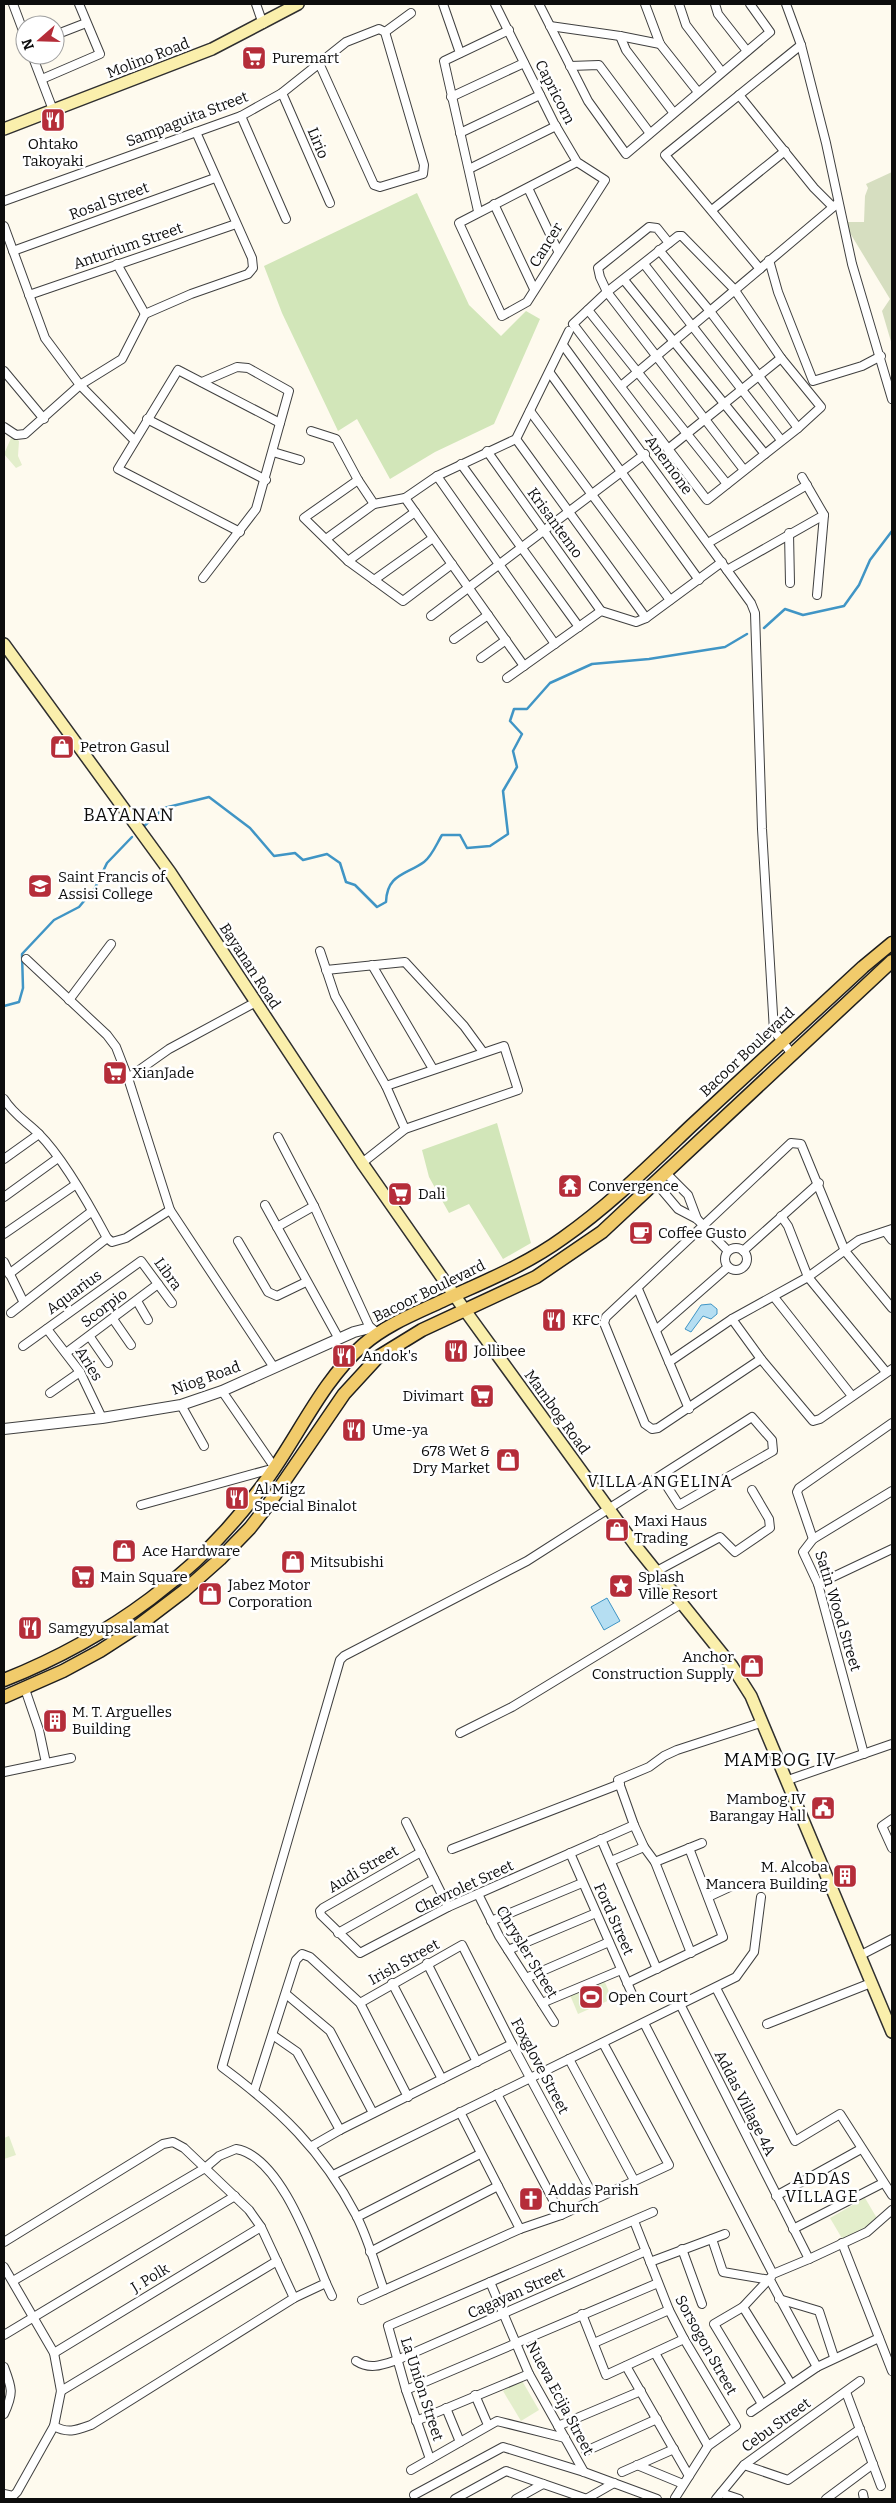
<svg xmlns="http://www.w3.org/2000/svg" width="896" height="2503" font-family="Bitter,serif">
<rect width="100%" height="100%" fill="#fefaee"/>
<g fill="#d2e6b9">
<path d="M417,193L469,305L501,336L526,311L540,319L494,424L435,452L390,479L357,419L338,431L282,313L264,266Z"/>
<path d="M497,1123L531,1243L503,1259L469,1204L449,1213L429,1177L422,1150Z"/>
</g>
<path fill="#d6dec0" d="M892,172V345L882,311L890,299L847,228L848,222H864L865,196L868,188L866,184Z"/>
<g fill="#e3eecb">
<path d="M12,436L19,441L18,456L22,465L16,468L4,454Z"/>
<path d="M604,1980L612,1999L578,2014L570,1995Z"/>
<path d="M9,2136L16,2155L4,2159V2138Z"/>
<path d="M865,2198L878,2220L843,2240L830,2218Z"/>
<path d="M521,2379L539,2410L521,2421L503,2391Z"/>
</g>
<g fill="#b5def2" stroke="#4095c5">
<path d="M711,1304L717,1309V1314L711,1319L703,1316L691,1332L685,1329L701,1305Z"/>
<path d="M607,1598L620,1621L604,1630L591,1607Z"/>
</g>
<g fill="none" stroke-linecap="round" stroke-linejoin="round">
<g stroke="#4095c5" stroke-width="2.5">
<path d="M764,628L785,609L803,615L844,606L859,585L870,560L892,531"/>
<path d="M142,828L164,808L209,797L250,828L274,856L295,853L303,860L327,854L340,863L346,882L355,885L377,907L386,902C387,874 406,875 424,862C432,856 437,843 442,835H460L467,848L490,846L508,834L503,791L517,767L513,751L522,734L510,721L514,709H527L550,683L592,664L649,659L725,647L747,634"/>
<path d="M4,1006L19,1002L23,988L22,954L54,920L79,907L95,888L107,863L132,837"/>
</g>
<defs>
<g id="minor">
<path d="M13,4L25,36"/>
<path d="M256,4L263,24"/>
<path d="M443,4L460,53"/>
<path d="M495,4L554,123L577,162L605,180L527,302L502,316L459,223L577,162"/>
<path d="M539,4L588,101L626,154L770,32L750,4"/>
<path d="M645,4L660,44L698,92"/>
<path d="M679,4L686,25L721,71"/>
<path d="M715,4L718,14L747,51"/>
<path d="M786,4L801,45L826,143L852,264L892,399"/>
<path d="M550,26L620,36L660,44"/>
<path d="M385,32L411,13"/>
<path d="M55,35L86,23"/>
<path d="M620,36L626,50L673,112"/>
<path d="M32,55L53,110"/>
<path d="M570,66L599,65L649,132"/>
<path d="M42,79L100,54L79,4"/>
<path d="M282,93L330,203"/>
<path d="M739,95L814,188L833,207"/>
<path d="M451,97L524,63"/>
<path d="M241,116L286,219"/>
<path d="M460,133L540,95"/>
<path d="M469,169L556,126"/>
<path d="M528,188L558,251"/>
<path d="M4,201L241,116L282,93L346,42L379,29L385,32L424,165L423,174L380,187L374,185L319,63"/>
<path d="M494,204L534,289"/>
<path d="M712,210L785,151"/>
<path d="M478,211L444,61L509,30"/>
<path d="M4,226L45,338L80,385L134,440"/>
<path d="M678,236H682L734,289L781,358L821,407L798,428L707,500L573,324L607,292Z"/>
<path d="M669,243L657,228L649,227L598,268L600,277L607,292L744,470"/>
<path d="M659,250L709,310L798,428"/>
<path d="M13,251L215,178"/>
<path d="M769,260L778,292L813,381L862,366L881,356"/>
<path d="M117,264L145,314"/>
<path d="M644,264L781,440"/>
<path d="M760,269L665,155L801,45"/>
<path d="M624,280L765,454"/>
<path d="M29,295L236,224"/>
<path d="M588,310L727,484"/>
<path d="M563,345L751,603L755,613L762,829L774,1031L792,1054"/>
<path d="M4,371L44,419"/>
<path d="M550,373L699,580"/>
<path d="M202,382L237,367L248,368L289,391L256,509L203,578"/>
<path d="M621,386L838,203"/>
<path d="M530,411L670,600"/>
<path d="M147,419L266,480"/>
<path d="M4,427L16,435L25,434L80,385L122,359L145,314L191,294L248,274L253,268L252,258L196,132"/>
<path d="M311,431L336,439L358,480L374,504L405,498L524,666"/>
<path d="M516,439L646,618"/>
<path d="M668,449L781,358"/>
<path d="M487,451L601,611"/>
<path d="M273,452L300,460"/>
<path d="M461,464L579,627"/>
<path d="M437,476L555,644"/>
<path d="M802,477L824,515L817,595"/>
<path d="M358,480L304,518L348,561L403,601L452,564"/>
<path d="M405,498L437,476L516,439L569,331"/>
<path d="M240,532L118,469L178,370L280,423"/>
<path d="M789,533L790,583"/>
<path d="M326,539L374,504"/>
<path d="M708,543L807,485"/>
<path d="M348,561L415,512"/>
<path d="M727,570L824,515"/>
<path d="M374,580L433,538"/>
<path d="M431,616L645,454"/>
<path d="M454,639L488,615"/>
<path d="M481,658L506,640"/>
<path d="M507,678L601,611L636,622L646,618L722,562"/>
<path d="M320,951L335,996L386,1086L405,1129"/>
<path d="M26,959L107,1035L116,1047L128,1078L170,1210L273,1366"/>
<path d="M372,965L433,1069"/>
<path d="M326,970L405,962L464,1026L483,1052"/>
<path d="M69,1000L111,944"/>
<path d="M128,1078L169,1049L256,1002"/>
<path d="M4,1099C13,1114 27,1122 39,1134C64,1159 90,1206 107,1238L112,1242L126,1238L170,1210"/>
<path d="M278,1137L314,1206L370,1328"/>
<path d="M4,1159L39,1134"/>
<path d="M362,1163L405,1129L518,1090L504,1046L386,1086"/>
<path d="M666,1173L688,1195L697,1219"/>
<path d="M656,1183L678,1209L697,1219L728,1251"/>
<path d="M4,1197L58,1158"/>
<path d="M265,1205L339,1339"/>
<path d="M781,1216L788,1226L808,1277L886,1372"/>
<path d="M277,1227L314,1206"/>
<path d="M886,1232L892,1240"/>
<path d="M4,1234L75,1185"/>
<path d="M238,1241L268,1292L277,1296L306,1282"/>
<circle cx="736" cy="1259" r="11"/>
<path d="M743,1251L819,1183"/>
<path d="M4,1262L23,1301"/>
<path d="M9,1274L91,1212"/>
<path d="M638,1289L689,1409"/>
<path d="M774,1297L852,1396"/>
<path d="M137,1301L148,1320"/>
<path d="M11,1313L107,1238"/>
<path d="M113,1319L131,1345"/>
<path d="M732,1319L761,1359L813,1421L820,1419L892,1369"/>
<path d="M47,1329L80,1372L102,1418"/>
<path d="M656,1330L728,1267"/>
<path d="M90,1337L108,1363"/>
<path d="M23,1346L141,1261L172,1303"/>
<path d="M66,1353L158,1284"/>
<path d="M761,1359L658,1428L652,1429L645,1424L604,1323L606,1317L791,1143L801,1144L845,1251L892,1308"/>
<path d="M669,1362L732,1319L808,1277L859,1240L892,1229"/>
<path d="M50,1393L80,1372"/>
<path d="M181,1405L204,1446"/>
<path d="M141,1505L275,1468L222,1391"/>
<path d="M813,1539L797,1492L799,1488L892,1423"/>
<path d="M655,1572L720,1537L735,1552L770,1528L769,1519L752,1490"/>
<path d="M818,1584L892,1549"/>
<path d="M25,1689L39,1730L46,1763"/>
<path d="M460,1733L512,1707L681,1604"/>
<path d="M864,1754L818,1584L803,1552L813,1539L892,1491"/>
<path d="M4,1772L71,1758"/>
<path d="M788,1780L892,1744"/>
<path d="M892,1819L882,1826L892,1848"/>
<path d="M406,1822L448,1907"/>
<path d="M601,1839L657,1969"/>
<path d="M452,1849L620,1784"/>
<path d="M421,1852L323,1908L320,1911L321,1915L360,1953L448,1907L634,1825"/>
<path d="M570,1853L633,1996"/>
<path d="M611,1861L644,1847"/>
<path d="M655,1862L702,1843"/>
<path d="M478,1894L499,1936L554,2022"/>
<path d="M708,1897L734,1885"/>
<path d="M491,1921L582,1883"/>
<path d="M338,1933L434,1879"/>
<path d="M508,1950L596,1913"/>
<path d="M691,1953L655,1862L644,1847L634,1825L618,1780L649,1767L664,1756L677,1750L763,1722"/>
<path d="M859,1956L892,1939"/>
<path d="M427,1963L477,2062"/>
<path d="M526,1978L609,1942"/>
<path d="M392,1983L442,2079"/>
<path d="M627,1983L723,1937L689,1848"/>
<path d="M716,1988L795,2141L840,2114L892,2195"/>
<path d="M286,1994L330,2031L373,2113"/>
<path d="M360,2003L462,1945L512,2044L595,2199"/>
<path d="M542,2003L621,1970"/>
<path d="M681,2006L809,2259L867,2232L892,2210"/>
<path d="M644,2023L773,2274L809,2259"/>
<path d="M767,2024L871,1983"/>
<path d="M274,2036L297,2052L340,2130"/>
<path d="M569,2059L634,2180"/>
<path d="M254,2091L296,1960L302,1954L310,1957L360,2003L408,2097"/>
<path d="M497,2094L561,2215"/>
<path d="M460,2112L520,2229"/>
<path d="M312,2146L340,2130L512,2044"/>
<path d="M333,2175L736,1977L754,1952L761,1897"/>
<path d="M776,2196L861,2149"/>
<path d="M357,2217L480,2154"/>
<path d="M634,2221L669,2310L684,2339L736,2426L708,2446L675,2498"/>
<path d="M793,2229L883,2183"/>
<path d="M712,2239L723,2272L770,2280L817,2367"/>
<path d="M4,2242L163,2144L173,2142L184,2148L249,2210L261,2227L294,2298"/>
<path d="M842,2243L892,2371"/>
<path d="M682,2249L702,2304"/>
<path d="M370,2252L498,2186"/>
<path d="M650,2262L725,2234"/>
<path d="M4,2267L54,2353L61,2391L54,2426L17,2492L13,2496L4,2494"/>
<path d="M13,2281L205,2168L219,2156L236,2149C280,2156 311,2247 326,2283L294,2298L91,2425C77,2430 68,2434 54,2426"/>
<path d="M490,2282L529,2374L584,2472"/>
<path d="M326,2283L332,2296"/>
<path d="M384,2290C375,2265 368,2238 356,2215C322,2150 280,2110 222,2067L340,1660L344,1656L527,1561L752,1417L772,1440L773,1451L679,1505L661,1477"/>
<path d="M779,2299L819,2311L834,2357"/>
<path d="M362,2300L520,2229L561,2215L669,2165L603,2043"/>
<path d="M743,2307L791,2384"/>
<path d="M582,2314L606,2375L684,2339"/>
<path d="M4,2335L235,2196"/>
<path d="M594,2343L669,2310"/>
<path d="M54,2353L261,2227"/>
<path d="M655,2353L708,2446"/>
<path d="M356,2361C370,2370 382,2365 397,2360L646,2251"/>
<path d="M626,2366L689,2476"/>
<path d="M4,2367C12,2388 14,2393 4,2414"/>
<path d="M406,2390L658,2283"/>
<path d="M61,2391L277,2261"/>
<path d="M846,2392L881,2486"/>
<path d="M475,2395L488,2425"/>
<path d="M762,2404L714,2324L743,2307L771,2277"/>
<path d="M446,2408L460,2442"/>
<path d="M751,2412L817,2367L879,2338"/>
<path d="M416,2421L529,2374"/>
<path d="M558,2426L641,2391"/>
<path d="M586,2451L657,2419"/>
<path d="M430,2459L406,2390L388,2326L653,2212"/>
<path d="M637,2465L683,2484"/>
<path d="M744,2465L788,2480L860,2429"/>
<path d="M411,2470L497,2421L565,2438"/>
<path d="M622,2472L674,2449"/>
<path d="M721,2493L739,2499"/>
<path d="M863,2494L864,2499"/>
<path d="M414,2495L503,2447L584,2472L657,2499"/>
<path d="M455,2499L506,2471L587,2499"/>
<path d="M516,2499L543,2484"/>
<path d="M586,2499L614,2483"/>
<path d="M716,2499L744,2465L860,2381"/>
<path d="M826,2499L873,2464"/>
</g>
<path id="tertiary" d="M4,1429L102,1418L181,1405L222,1391L354,1332L370,1328L377,1334"/>
<g id="secondary">
<path d="M4,129L212,49L298,4"/>
<path d="M4,644L170,872L362,1163L464,1309L635,1545L732,1666L751,1696L892,2032"/>
</g>
<g id="primary">
<path d="M4,1680C109,1638 202,1572 267,1479C299,1435 322,1381 363,1345C386,1325 414,1314 442,1301C483,1282 526,1265 563,1238C610,1205 650,1165 691,1126C748,1073 805,1020 863,967L892,943"/>
<path d="M4,1697L63,1671L100,1651L134,1629L184,1591L220,1559L250,1528L268,1505L344,1394L378,1357L422,1330L536,1277L602,1232L892,961"/>
</g>
</defs>
<use href="#minor" stroke="#404040" stroke-width="10"/>
<use href="#tertiary" stroke="#404040" stroke-width="12"/>
<use href="#secondary" stroke="#2f2f2f" stroke-width="14"/>
<use href="#primary" stroke="#1e1e1e" stroke-width="15"/>
<use href="#minor" stroke="#fff" stroke-width="8"/>
<use href="#tertiary" stroke="#fff" stroke-width="10"/>
<use href="#secondary" stroke="#faefac" stroke-width="11"/>
<use href="#primary" stroke="#f1cb6b" stroke-width="12"/>
</g>
<defs>
<symbol id="supermarket-square" viewBox="-11 -11 22 22"><rect x="-9" y="-9" width="18" height="18" rx="4" fill="#b52d39" stroke="#fff"/><path d="M-6-5.5h2.5l.6 2H6L4.5 2H-2.5L-4.4-4H-6ZM-1.5 3.2a1.3 1.3 0 1 0 .1 0ZM3 3.2a1.3 1.3 0 1 0 .1 0Z" fill="#fff"/></symbol>
<symbol id="restaurant-square" viewBox="-11 -11 22 22"><rect x="-9" y="-9" width="18" height="18" rx="4" fill="#b52d39" stroke="#fff"/><path d="M-5-6h1v4h1v-4h1v4h1v-4h1v5L-1.5 .5V6h-2V.5L-5-1ZM5-6V6H3V1.5H1.5Q1.5-4 5-6Z" fill="#fff"/></symbol>
<symbol id="shop-square" viewBox="-11 -11 22 22"><rect x="-9" y="-9" width="18" height="18" rx="4" fill="#b52d39" stroke="#fff"/><path d="M-5-2.5h2.3a2.7 3.5 0 0 1 5.4 0H5L5.5 6h-11ZM-1.5-2.5h3a1.5 2.3 0 0 0-3 0Z" fill="#fff"/></symbol>
<symbol id="university-square" viewBox="-11 -11 22 22"><rect x="-9" y="-9" width="18" height="18" rx="4" fill="#b52d39" stroke="#fff"/><path d="M0-5L7-2L0 1L-7-2ZM-4 1L0 2.5L4 1V4Q0 6-4 4Z" fill="#fff"/></symbol>
<symbol id="temple-square" viewBox="-11 -11 22 22"><rect x="-9" y="-9" width="18" height="18" rx="4" fill="#b52d39" stroke="#fff"/><path d="M0-6L5-2H3V0L6.5 2.5H4V6H1.5V3h-3V6H-4V2.5H-6.5L-3 0V-2H-5Z" fill="#fff"/></symbol>
<symbol id="cafe-square" viewBox="-11 -11 22 22"><rect x="-9" y="-9" width="18" height="18" rx="4" fill="#b52d39" stroke="#fff"/><path d="M-5.5-4.5H6V0H3Q3 3.5 0 3.5H-2.5Q-5.5 3.5-5.5 0ZM3-3.2v2h1.7v-2ZM-6 4.5H4V6H-6Z" fill="#fff"/></symbol>
<symbol id="sight-square" viewBox="-11 -11 22 22"><rect x="-9" y="-9" width="18" height="18" rx="4" fill="#b52d39" stroke="#fff"/><path d="M0-6L1.8-2.2L6-1.7L2.9 1.2L3.7 5.4L0 3.3L-3.7 5.4L-2.9 1.2L-6-1.7L-1.8-2.2Z" fill="#fff"/></symbol>
<symbol id="building-square" viewBox="-11 -11 22 22"><rect x="-9" y="-9" width="18" height="18" rx="4" fill="#b52d39" stroke="#fff"/><path d="M-4-6H4V6H1V3H-1V6H-4ZM-2.5-4.3h1.7v1.8h-1.7ZM.8-4.3h1.7v1.8H.8ZM-2.5-1h1.7V.8h-1.7ZM.8-1h1.7V.8H.8Z" fill="#fff"/></symbol>
<symbol id="civic-square" viewBox="-11 -11 22 22"><rect x="-9" y="-9" width="18" height="18" rx="4" fill="#b52d39" stroke="#fff"/><path d="M-.6-6.5H3V-4.5H.6V-3L4-1V1h2V6H-6V1h2V-1L-.6-3ZM-1.2 2.5V6h2.4V2.5Z" fill="#fff"/></symbol>
<symbol id="stadium-square" viewBox="-11 -11 22 22"><rect x="-9" y="-9" width="18" height="18" rx="4" fill="#b52d39" stroke="#fff"/><path d="M0-5a6.5 5 0 1 0 0 10a6.5 5 0 1 0 0-10ZM-3.5-1.8h7v3.6h-7Z" fill="#fff"/></symbol>
<symbol id="church-square" viewBox="-11 -11 22 22"><rect x="-9" y="-9" width="18" height="18" rx="4" fill="#b52d39" stroke="#fff"/><path d="M-1.2-6h2.4v3.5h3.3v2.4h-3.3V6h-2.4V-.1h-3.3v-2.4h3.3Z" fill="#fff"/></symbol>
</defs>
<g fill-rule="evenodd">
<use href="#supermarket-square" x="240" y="44" width="28" height="28"/>
<use href="#restaurant-square" x="39" y="106" width="28" height="28"/>
<use href="#shop-square" x="48" y="733" width="28" height="28"/>
<use href="#university-square" x="26" y="872" width="28" height="28"/>
<use href="#supermarket-square" x="101" y="1059" width="28" height="28"/>
<use href="#temple-square" x="556" y="1172" width="28" height="28"/>
<use href="#supermarket-square" x="386" y="1180" width="28" height="28"/>
<use href="#cafe-square" x="627" y="1219" width="28" height="28"/>
<use href="#restaurant-square" x="540" y="1306" width="28" height="28"/>
<use href="#restaurant-square" x="442" y="1337" width="28" height="28"/>
<use href="#restaurant-square" x="330" y="1342" width="28" height="28"/>
<use href="#supermarket-square" x="468" y="1382" width="28" height="28"/>
<use href="#restaurant-square" x="340" y="1416" width="28" height="28"/>
<use href="#shop-square" x="494" y="1446" width="28" height="28"/>
<use href="#restaurant-square" x="223" y="1484" width="28" height="28"/>
<use href="#shop-square" x="603" y="1516" width="28" height="28"/>
<use href="#shop-square" x="110" y="1537" width="28" height="28"/>
<use href="#shop-square" x="279" y="1548" width="28" height="28"/>
<use href="#supermarket-square" x="69" y="1563" width="28" height="28"/>
<use href="#sight-square" x="607" y="1572" width="28" height="28"/>
<use href="#shop-square" x="196" y="1580" width="28" height="28"/>
<use href="#restaurant-square" x="16" y="1614" width="28" height="28"/>
<use href="#shop-square" x="738" y="1652" width="28" height="28"/>
<use href="#building-square" x="41" y="1707" width="28" height="28"/>
<use href="#civic-square" x="809" y="1794" width="28" height="28"/>
<use href="#building-square" x="831" y="1862" width="28" height="28"/>
<use href="#stadium-square" x="577" y="1983" width="28" height="28"/>
<use href="#church-square" x="517" y="2185" width="28" height="28"/>
</g>
<g text-anchor="middle" stroke-width="5" stroke-linejoin="round" paint-order="stroke">
<g font-size="15" fill="#0d0d0d" stroke="#fff">
<text transform="translate(148 58) rotate(-21)" y="5">Molino Road</text>
<text transform="translate(555 92) rotate(63)" y="5">Capricorn</text>
<text transform="translate(187 119) rotate(-21)" y="5">Sampaguita Street</text>
<text transform="translate(318 143) rotate(67)" y="5">Lirio</text>
<text transform="translate(109 201) rotate(-20)" y="5">Rosal Street</text>
<text transform="translate(546 245) rotate(-58)" y="5">Cancer</text>
<text transform="translate(128 246) rotate(-19)" y="5">Anturium Street</text>
<text transform="translate(669 465) rotate(54)" y="5">Anemone</text>
<text transform="translate(555 523) rotate(54)" y="5">Krisantemo</text>
<text transform="translate(250 966) rotate(57)" y="5">Bayanan Road</text>
<text transform="translate(747 1052) rotate(-43)" y="5">Bacoor Boulevard</text>
<text transform="translate(168 1274) rotate(54)" y="5">Libra</text>
<text transform="translate(429 1291) rotate(-26)" y="5">Bacoor Boulevard</text>
<text transform="translate(74 1292) rotate(-36)" y="5">Aquarius</text>
<text transform="translate(104 1308) rotate(-37)" y="5">Scorpio</text>
<text transform="translate(89 1364) rotate(58)" y="5">Aries</text>
<text transform="translate(206 1378) rotate(-20)" y="5">Niog Road</text>
<text transform="translate(557 1412) rotate(54)" y="5">Mambog Road</text>
<text transform="translate(838 1611) rotate(73)" y="5">Satin Wood Street</text>
<text transform="translate(363 1869) rotate(-30)" y="5">Audi Street</text>
<text transform="translate(464 1887) rotate(-25)" y="5">Chevrolet Sreet</text>
<text transform="translate(614 1919) rotate(66)" y="5">Ford Street</text>
<text transform="translate(527 1952) rotate(59)" y="5">Chrysler Street</text>
<text transform="translate(404 1962) rotate(-29)" y="5">Irish Street</text>
<text transform="translate(540 2066) rotate(62)" y="5">Foxglove Street</text>
<text transform="translate(745 2103) rotate(63)" y="5">Addas Village 4A</text>
<text transform="translate(150 2278) rotate(-31)" y="5">J. Polk</text>
<text transform="translate(516 2293) rotate(-24)" y="5">Cagayan Street</text>
<text transform="translate(706 2345) rotate(61)" y="5">Sorsogon Street</text>
<text transform="translate(422 2389) rotate(72)" y="5">La Union Street</text>
<text transform="translate(560 2398) rotate(62)" y="5">Nueva Ecija Street</text>
<text transform="translate(776 2425) rotate(-36)" y="5">Cebu Street</text>
</g>
<g font-size="15" fill="#0d0d0d" stroke="#fff" text-anchor="start">
<text x="272" y="63">Puremart</text>
<text x="53" y="149" text-anchor="middle">Ohtako<tspan x="53" dy="17">Takoyaki</tspan></text>
<text x="80" y="752">Petron Gasul</text>
<text x="58" y="882">Saint Francis of<tspan x="58" dy="17">Assisi College</tspan></text>
<text x="132" y="1078">XianJade</text>
<text x="588" y="1191">Convergence</text>
<text x="418" y="1199">Dali</text>
<text x="658" y="1238">Coffee Gusto</text>
<text x="572" y="1325">KFC</text>
<text x="474" y="1356">Jollibee</text>
<text x="362" y="1361">Andok's</text>
<text x="464" y="1401" text-anchor="end">Divimart</text>
<text x="372" y="1435">Ume-ya</text>
<text x="490" y="1456" text-anchor="end">678 Wet &amp;<tspan x="490" dy="17">Dry Market</tspan></text>
<text x="254" y="1494">Al Migz<tspan x="254" dy="17">Special Binalot</tspan></text>
<text x="634" y="1526">Maxi Haus<tspan x="634" dy="17">Trading</tspan></text>
<text x="142" y="1556">Ace Hardware</text>
<text x="310" y="1567">Mitsubishi</text>
<text x="100" y="1582">Main Square</text>
<text x="638" y="1582">Splash<tspan x="638" dy="17">Ville Resort</tspan></text>
<text x="228" y="1590">Jabez Motor<tspan x="228" dy="17">Corporation</tspan></text>
<text x="48" y="1633">Samgyupsalamat</text>
<text x="734" y="1662" text-anchor="end">Anchor<tspan x="734" dy="17">Construction Supply</tspan></text>
<text x="72" y="1717">M. T. Arguelles<tspan x="72" dy="17">Building</tspan></text>
<text x="806" y="1804" text-anchor="end">Mambog IV<tspan x="806" dy="17">Barangay Hall</tspan></text>
<text x="828" y="1872" text-anchor="end">M. Alcoba<tspan x="828" dy="17">Mancera Building</tspan></text>
<text x="608" y="2002">Open Court</text>
<text x="548" y="2195">Addas Parish<tspan x="548" dy="17">Church</tspan></text>
</g>
<g font-size="16" letter-spacing="1" fill="#0d0d0d" stroke="#fff">
<text x="660" y="1487">VILLA ANGELINA</text>
<text x="822" y="2184">ADDAS<tspan x="822" dy="18">VILLAGE</tspan></text>
</g>
<g font-size="18" letter-spacing="1" fill="#0d0d0d" stroke="#fff">
<text x="129" y="821">BAYANAN</text>
<text x="780" y="1766">MAMBOG IV</text>
</g>
</g>
<rect width="896" height="2503" fill="none" stroke="#0d0d0d" stroke-width="10"/>
<g transform="translate(40 40) rotate(250)"><circle r="24" fill="#ffffff" stroke="#9e9e9e"/>
<path d="M0-4L9 19L0 12L-9 19Z" fill="#b52d39"/>
<text y="-8" font-size="14" font-weight="bold" text-anchor="middle" fill="#0d0d0d">N</text>
</g>
</svg>
